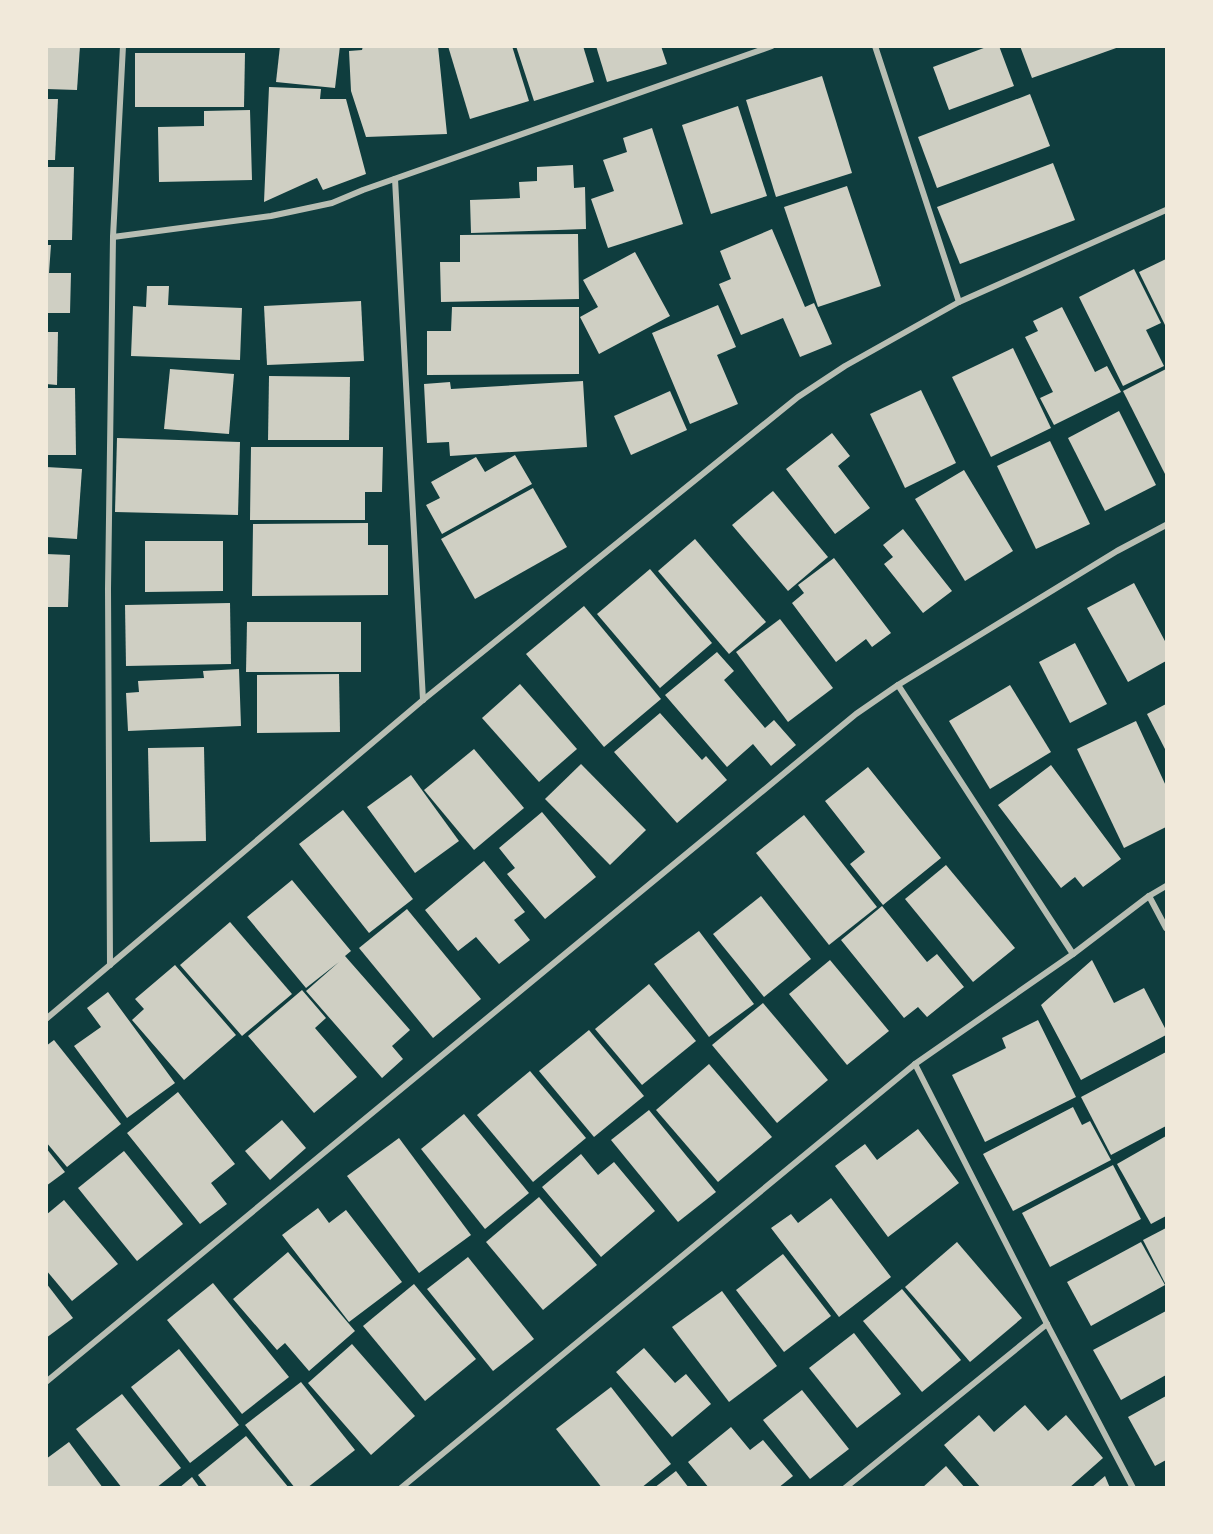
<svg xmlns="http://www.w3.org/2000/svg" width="1213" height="1534" font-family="Commissioner,sans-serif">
<rect width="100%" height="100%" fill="#0f3d3e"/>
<g fill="#cfcfc3">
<path d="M46,46H80L77,90L46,89Z"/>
<path d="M280,46H340L335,88L276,82Z"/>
<path d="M363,46H438L447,134L366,137L351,91L349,51L362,50Z"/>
<path d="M448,46H512L529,101L470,119Z"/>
<path d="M516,46H583L594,82L534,101Z"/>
<path d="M596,46H661L667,64L607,82Z"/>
<path d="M989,46H999L1014,86L949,110L933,67Z"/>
<path d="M1020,46H1119V47L1032,78Z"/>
<path d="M135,53H245L244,107H135Z"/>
<path d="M822,76L852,173L776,197L746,100Z"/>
<path d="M269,87L321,89L320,99H346L366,174L323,190L317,178L264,202Z"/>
<path d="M1030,94L1050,146L937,188L918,137Z"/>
<path d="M46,99H58L55,160H46Z"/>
<path d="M738,106L767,196L711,214L682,125Z"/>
<path d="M250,110L252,180L159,182L158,127L204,126V111Z"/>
<path d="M652,128L683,224L608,248L591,199L614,191L603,160L627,152L623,138Z"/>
<path d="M1053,163L1075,220L960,264L937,207Z"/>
<path d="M573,165L574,188L585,187L586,229L471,233L470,200L520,198L519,182L537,181V167Z"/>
<path d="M46,167H74L72,240H46Z"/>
<path d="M847,186L881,286L818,307L784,207Z"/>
<path d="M772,229L805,307L814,303L832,344L800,357L783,318L741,335L719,284L731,279L720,251Z"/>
<path d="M578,234L579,299L441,302L440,262H460V235Z"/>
<path d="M46,245H51L49,273H71L70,313H46Z"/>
<path d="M635,252L670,316L599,354L580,317L598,307L583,280Z"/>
<path d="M1166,259V327L1139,272Z"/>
<path d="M1134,269L1161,323L1146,330L1164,366L1123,386L1079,297Z"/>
<path d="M147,286H169L168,305L242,308L240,360L131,356L133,306L146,307Z"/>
<path d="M361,301L364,361L267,365L264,306Z"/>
<path d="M718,305L736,347L717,355L738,404L690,424L652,333Z"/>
<path d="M452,307H579V374L427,375V331H451Z"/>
<path d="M1062,307L1095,372L1107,366L1121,392L1054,425L1040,398L1053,392L1025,337L1038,331L1033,321Z"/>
<path d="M46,332H58L57,385L46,384Z"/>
<path d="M1013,348L1051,428L991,457L952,377Z"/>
<path d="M170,369L234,374L229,434L164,429Z"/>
<path d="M1166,369V476L1123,391Z"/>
<path d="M269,376L350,377L349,440H268Z"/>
<path d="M583,381L587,447L450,456L449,442L427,443L424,384L450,382L451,389Z"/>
<path d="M46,388H75L76,455H46Z"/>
<path d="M921,390L956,463L905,488L870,414Z"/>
<path d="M670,391L687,430L631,455L614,416Z"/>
<path d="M1119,411L1156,485L1105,511L1068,438Z"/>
<path d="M832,433L850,456L838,466L870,508L835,534L786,469Z"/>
<path d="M117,438L240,442L238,515L115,512Z"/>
<path d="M1050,441L1090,524L1036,549L997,466Z"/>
<path d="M251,447H383L382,492H365V520H250Z"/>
<path d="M515,455L532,484L442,534L426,505L440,498L431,482L476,457L485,472Z"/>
<path d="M46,467L82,469L77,539L46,537Z"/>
<path d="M964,470L1013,551L965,581L915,499Z"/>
<path d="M533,488L567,547L475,599L441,539Z"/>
<path d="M773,491L828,557L788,591L732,525Z"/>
<path d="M368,523V545H388V595L252,596L253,524Z"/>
<path d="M903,529L952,591L923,613L884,564L893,557L883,545Z"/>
<path d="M695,539L766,622L729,654L658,571Z"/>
<path d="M145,541H223V591L145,592Z"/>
<path d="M46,554L70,555L68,607H46Z"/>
<path d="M834,558L891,633L872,647L866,639L836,662L792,603L804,593L798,585Z"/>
<path d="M650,569L712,643L660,688L597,614Z"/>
<path d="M1134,583L1166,643V661L1128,682L1087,608Z"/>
<path d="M230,603L231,664L126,666L125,605Z"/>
<path d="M584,606L661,699L604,747L526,654Z"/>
<path d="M780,619L833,688L788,722L736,652Z"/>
<path d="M247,622H361V672H246Z"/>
<path d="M1075,643L1107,704L1070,723L1039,662Z"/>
<path d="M717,652L734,671L724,680L765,728L774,720L796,745L771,766L753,744L727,767L665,695Z"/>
<path d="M239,669L241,726L128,731L126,693L139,692L138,681L204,678L203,671Z"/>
<path d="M339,674L340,732L257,733V675Z"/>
<path d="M520,684L577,749L539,782L482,718Z"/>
<path d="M1010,685L1051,752L990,789L949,721Z"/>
<path d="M1166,704V751L1147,714Z"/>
<path d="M660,713L702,760L706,756L727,780L677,823L614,752Z"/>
<path d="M1136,721L1166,786V827L1124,848L1077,749Z"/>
<path d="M204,747L206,841L150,842L148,748Z"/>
<path d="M474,749L524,808L474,850L424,790Z"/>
<path d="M581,764L646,830L610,865L545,799Z"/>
<path d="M1051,765L1121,859L1083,887L1075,877L1061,888L998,805Z"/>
<path d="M868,767L941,858L883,905L850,864L865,852L825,801Z"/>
<path d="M411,775L459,841L415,873L367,807Z"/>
<path d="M343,810L413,899L369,933L299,844Z"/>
<path d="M542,812L596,877L545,919L507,874L515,868L499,848Z"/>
<path d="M804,815L877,907L829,945L756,853Z"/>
<path d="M484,861L525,912L514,920L530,940L499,964L476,937L458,951L425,910Z"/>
<path d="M946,865L1015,948L973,982L905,899Z"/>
<path d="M292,880L351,951L345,956L410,1030L392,1046L403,1059L382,1078L306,991L339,962L306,988L247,917Z"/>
<path d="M761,896L811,959L764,997L713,934Z"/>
<path d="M882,906L927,962L937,954L964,987L927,1017L918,1007L904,1018L841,940Z"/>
<path d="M407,909L481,999L433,1038L359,948Z"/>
<path d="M230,922L292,994L242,1036L180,965Z"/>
<path d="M699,931L754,1004L709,1037L654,964Z"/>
<path d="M830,960L889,1031L847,1065L789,994Z"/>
<path d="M1092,960L1114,1003L1144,988L1166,1030V1035L1081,1080L1041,1005Z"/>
<path d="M175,965L236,1035L184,1080L132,1020L144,1009L135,999Z"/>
<path d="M649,984L696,1041L642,1085L595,1029Z"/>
<path d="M302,990L326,1018L315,1028L357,1077L314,1113L248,1036Z"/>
<path d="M108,992L175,1083L127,1118L74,1046L101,1027L87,1008Z"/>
<path d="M763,1003L828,1080L777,1123L712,1045Z"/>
<path d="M1038,1020L1076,1097L985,1142L952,1075L1006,1048L1002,1038Z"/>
<path d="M589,1030L644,1096L594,1137L539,1071Z"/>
<path d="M54,1040L121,1124L67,1167L46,1142V1046Z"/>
<path d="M1166,1052V1126L1111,1155L1081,1097Z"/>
<path d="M709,1064L772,1137L718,1182L656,1110Z"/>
<path d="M530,1071L586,1138L533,1182L477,1115Z"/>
<path d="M178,1092L235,1164L211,1183L227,1204L200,1224L127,1133Z"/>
<path d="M1073,1107L1082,1125L1090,1121L1111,1160L1013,1211L983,1154Z"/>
<path d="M649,1110L716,1192L678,1222L611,1140Z"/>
<path d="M464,1114L529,1193L485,1229L421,1149Z"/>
<path d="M282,1120L306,1148L270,1180L245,1151Z"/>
<path d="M918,1129L959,1183L888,1237L835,1166L865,1144L877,1160Z"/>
<path d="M1166,1136V1216L1151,1224L1117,1164Z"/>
<path d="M399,1138L471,1235L419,1273L347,1176Z"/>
<path d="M46,1148L65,1172L46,1186Z"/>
<path d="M124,1151L183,1224L137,1261L78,1188Z"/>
<path d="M581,1154L598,1175L614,1162L655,1211L601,1257L542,1187Z"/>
<path d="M1113,1165L1141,1219L1050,1267L1022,1213Z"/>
<path d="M539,1197L597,1265L543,1310L486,1242Z"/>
<path d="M831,1198L891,1277L839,1317L771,1228L791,1214L798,1223Z"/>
<path d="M64,1200L118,1264L72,1301L46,1270V1215Z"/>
<path d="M318,1208L329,1223L346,1210L402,1282L349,1322L282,1235Z"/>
<path d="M1166,1228V1285L1143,1240Z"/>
<path d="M957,1242L1022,1318L970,1362L905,1287Z"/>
<path d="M1141,1242L1165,1285L1091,1326L1067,1282Z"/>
<path d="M288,1252L355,1331L309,1371L285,1343L277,1350L233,1299Z"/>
<path d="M783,1254L831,1316L784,1352L736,1290Z"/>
<path d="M468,1257L534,1339L493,1371L427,1289Z"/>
<path d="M46,1283L73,1318L46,1338Z"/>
<path d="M213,1283L289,1377L242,1414L167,1320Z"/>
<path d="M414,1284L476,1359L425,1401L363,1326Z"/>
<path d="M902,1289L961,1360L922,1392L863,1321Z"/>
<path d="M722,1291L777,1366L729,1402L672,1327Z"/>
<path d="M1166,1311V1375L1121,1400L1093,1350Z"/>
<path d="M854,1333L901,1394L857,1428L809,1368Z"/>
<path d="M352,1344L415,1416L371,1455L308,1383Z"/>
<path d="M644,1348L675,1383L686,1374L711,1404L672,1437L616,1372Z"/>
<path d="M179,1349L239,1425L190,1463L131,1387Z"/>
<path d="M301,1382L355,1450L307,1488H295L245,1425Z"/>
<path d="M611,1387L671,1464L641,1488H602L556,1429Z"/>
<path d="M802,1390L849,1449L810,1479L763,1420Z"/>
<path d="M122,1394L181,1468L156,1488H122L76,1429Z"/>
<path d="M1166,1396V1460L1155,1466L1128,1417Z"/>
<path d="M1025,1405L1048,1431L1066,1415L1103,1458L1069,1488H981L944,1445L979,1415L994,1432Z"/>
<path d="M731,1427L750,1450L763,1440L793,1476L778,1488H709L688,1462Z"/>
<path d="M246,1436L289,1488H208L198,1475Z"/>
<path d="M69,1442L103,1488H46V1459Z"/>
<path d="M946,1466L965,1488H922Z"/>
<path d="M676,1471L689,1488H654Z"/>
<path d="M1105,1476L1110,1488H1091Z"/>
<path d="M192,1477L200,1488H179Z"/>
</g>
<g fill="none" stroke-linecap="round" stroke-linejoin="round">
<g stroke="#b8beb3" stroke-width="6">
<path d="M875,46L959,302"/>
<path d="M395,179L423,700"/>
<path d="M113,237L271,216L332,203L363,190L772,46"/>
<path d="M898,685L1073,954"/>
<path d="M1149,896L1166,928"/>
<path d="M110,965L108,589L113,237L123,46"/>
<path d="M46,1019L423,700L798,397L845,366L959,302L1166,210"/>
<path d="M915,1064L1047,1324L1133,1488"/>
<path d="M46,1382L856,714L898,685L1117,551L1166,525"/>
<path d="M401,1488L915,1064L1073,954L1149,896L1166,886"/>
<path d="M845,1488L1047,1324"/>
</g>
</g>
<rect width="1213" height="1534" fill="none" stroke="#f1e9da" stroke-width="96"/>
</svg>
